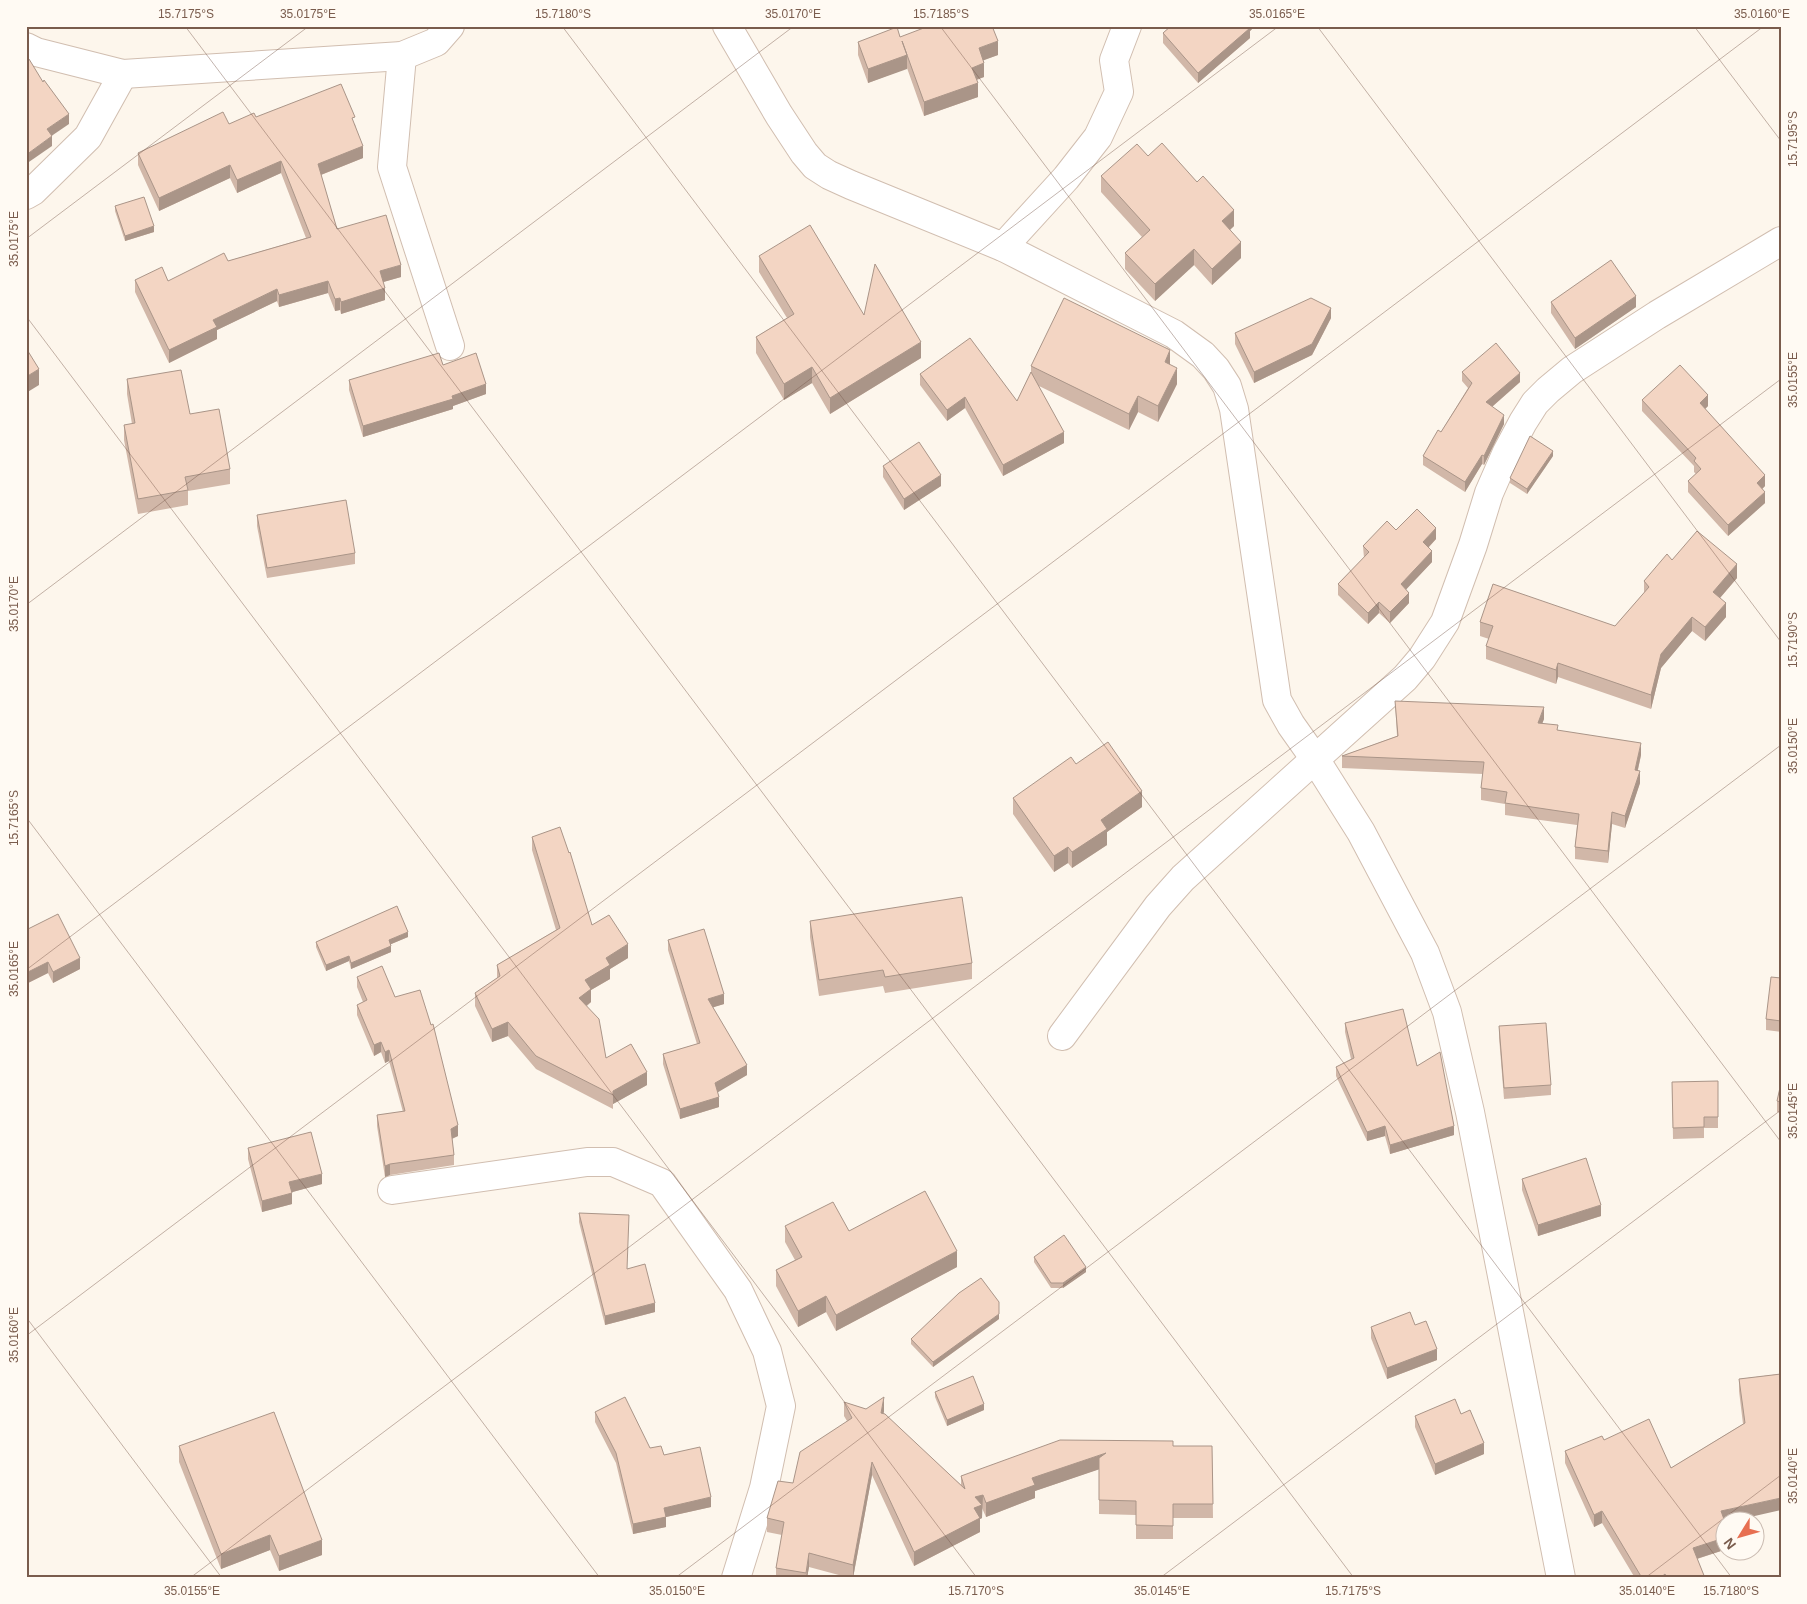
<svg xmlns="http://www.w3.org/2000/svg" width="1807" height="1604" font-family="Arial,sans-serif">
<rect width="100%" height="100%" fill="#fdf6ec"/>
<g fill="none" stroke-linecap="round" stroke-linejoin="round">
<defs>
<g id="minor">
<path d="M727,26L779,115L804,153L815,166L829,175L851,185L1003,247L1174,334L1203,355L1216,369L1227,386L1234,409L1277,700L1291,725L1315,759L1361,832L1425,953L1447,1012L1470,1112L1561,1578"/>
<path d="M26,47L36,52L123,74L402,56L436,42L450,26"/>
<path d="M402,56L392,167L450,346"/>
<path d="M26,195L33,191L88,137L123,74"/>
<path d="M1003,247L1066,178L1098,137L1119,92L1114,60L1127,26"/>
<path d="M1062,1036L1158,906L1183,878L1405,678L1422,658L1445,622L1473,545L1489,493L1507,452L1523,422L1535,403L1548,390L1572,370L1657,315L1781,241"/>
<path d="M392,1190L587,1162H613L662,1183L738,1290L767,1351L781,1406L764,1488L736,1578"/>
</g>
</defs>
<use href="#minor" stroke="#d1beb0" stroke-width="30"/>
<use href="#minor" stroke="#fff" stroke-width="28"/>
</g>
<g fill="#d1b7a8">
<path d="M1171,26H1255L1250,31V38L1198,83L1163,43V33Z"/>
<path d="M900,37L998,55L983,60L984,77L977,80L978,97L924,116L907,68L868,83L858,55V42Z"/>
<path d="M256,117L355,124L363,158L321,175L337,229L401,277L383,282L385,300L341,314L340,310L335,311L328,293L279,307L277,301L217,330V339L169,363L135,292V280L168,281L228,261L306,238L281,173L237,193L230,178L159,211L138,165V153L229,124Z"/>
<path d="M1148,156L1234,226L1230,230L1241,258L1212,285L1194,265L1155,301L1125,269V253L1142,237L1101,192V176Z"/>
<path d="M115,206L154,232L125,241L115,211Z"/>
<path d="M759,256L864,315L921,358L830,414L812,383L784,400L756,353V337L787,318L759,272Z"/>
<path d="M1551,302L1636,307L1575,349L1551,313Z"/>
<path d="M1331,318L1312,355L1254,383L1235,344V333Z"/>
<path d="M443,365L486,394L453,406V409L363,437L349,390V380Z"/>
<path d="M1170,365L1177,384L1158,422L1138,412L1129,430L1039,386L1064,443L1003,476L965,408L947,421L920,385V374L1017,401L1031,372V366Z"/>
<path d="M1462,372L1520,382L1492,407L1504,424L1484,465L1482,464L1465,492L1423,465V456L1441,432L1468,388L1462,381Z"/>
<path d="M127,379L190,414L230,469V484L188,491V505L138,514L124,440V425L132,424L127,394Z"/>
<path d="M1642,400L1708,406L1705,409L1765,486L1762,489L1765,503L1728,536L1688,492V481L1696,474L1694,472V466L1642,411Z"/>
<path d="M1553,456L1527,494L1510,483V478Z"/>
<path d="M883,466L941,486L904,510L883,477Z"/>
<path d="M257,515L355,553V564L267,578L257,526Z"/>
<path d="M1396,530L1436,539L1429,547L1432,562L1406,589L1409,603L1390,623L1379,613L1368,624L1338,595V584L1364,558L1363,546Z"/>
<path d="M1672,560L1737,578L1720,598L1726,617L1705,641L1692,631L1661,668L1651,709L1558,677L1556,684L1486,659V646L1489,639L1480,636V622L1615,626L1644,593V581Z"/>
<path d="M1395,701L1544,719L1542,723L1558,730L1641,755L1638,770L1640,783L1625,828L1612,824L1608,863L1575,859V847L1577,825L1505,815V804L1481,800V788L1483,774L1342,768V756L1397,736Z"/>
<path d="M1076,764L1142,807L1107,832V845L1072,868L1068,863L1054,872L1013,814V798Z"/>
<path d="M532,837L592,925L628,958L610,969V979L591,990V1002L587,1006L606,1058L647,1085L613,1104V1109L536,1069L508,1036L492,1042L475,1006V993L497,979V965L556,930L532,850Z"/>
<path d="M810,921L972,963V979L885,993L883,986L819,996L810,937Z"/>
<path d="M26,930L80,969L53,983L48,973L26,984Z"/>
<path d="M408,937L391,944V952L351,969L349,961L326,971L316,947V942Z"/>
<path d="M668,940L724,1004L713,1007L747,1075L717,1092L719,1107L680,1119L663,1064V1054L697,1044L668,950Z"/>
<path d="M357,977L395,997L458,1136L452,1139L454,1155V1165L390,1175L385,1177L377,1126V1115L403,1112L389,1061L385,1063L381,1052L374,1056L357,1015V1005L363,1002L357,987Z"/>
<path d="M1781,978V1032L1766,1030V1019Z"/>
<path d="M1345,1023L1417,1066L1454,1135L1390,1154L1385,1136L1367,1141L1336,1076V1067L1351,1059L1345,1032Z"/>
<path d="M1499,1026L1551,1085V1095L1504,1099L1499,1037Z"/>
<path d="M1672,1082L1718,1117V1128H1704V1138L1673,1139Z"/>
<path d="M1781,1083V1113L1777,1112V1101Z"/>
<path d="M248,1148L322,1184L292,1192V1204L262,1212L248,1159Z"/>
<path d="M1522,1179L1601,1216L1538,1236L1522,1190Z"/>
<path d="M579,1213L627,1269L655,1312L605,1325L579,1222Z"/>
<path d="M785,1226L849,1231L957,1267L836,1331L826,1312L798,1327L776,1286V1270L795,1260L785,1242Z"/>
<path d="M1034,1257L1086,1272L1063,1288H1051L1034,1262Z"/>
<path d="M999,1319L933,1367L911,1344V1339Z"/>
<path d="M1415,1325L1437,1360L1387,1379L1371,1338V1327Z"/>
<path d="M1781,1374L1724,1522V1550L1697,1559L1705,1578H1635L1602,1523L1594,1527L1565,1463V1451L1604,1440L1671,1468L1743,1424L1739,1391V1379Z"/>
<path d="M935,1392L984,1410L947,1426L935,1397Z"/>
<path d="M844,1402L866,1409L884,1411L883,1414L961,1485V1476L1173,1446H1212L1213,1518H1173V1539H1136V1515L1099,1514V1469L1035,1491V1498L986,1517L982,1508V1518L980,1519V1532L914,1566L872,1475L853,1578H850L809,1567L807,1578H776V1568L782,1535L767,1532V1518L793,1483L847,1421L844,1416Z"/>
<path d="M595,1412L650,1448L664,1455L711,1507L666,1517V1527L633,1534L616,1463L595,1422Z"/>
<path d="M1461,1414L1484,1454L1435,1475L1415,1427V1416Z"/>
<path d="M179,1446L322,1555L279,1571L270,1550L221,1569L179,1462Z"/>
</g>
<g fill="#aa9588">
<path d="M1247,26H1255L1250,31V38L1198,83V73Z"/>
<path d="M998,41V55L979,62V48Z"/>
<path d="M907,55V69L868,83V69Z"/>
<path d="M984,63V77L972,81V68Z"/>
<path d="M978,83V97L924,116V102Z"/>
<path d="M69,114V124L47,139V129Z"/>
<path d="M52,136V146L26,164V155Z"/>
<path d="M363,146V158L318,176V164Z"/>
<path d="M281,161V173L237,193V180Z"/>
<path d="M230,165V178L159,211V198Z"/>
<path d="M1234,210V226L1222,237V221Z"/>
<path d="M154,226V232L125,241V236Z"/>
<path d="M1241,242V258L1212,285V269Z"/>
<path d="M1194,249V265L1155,301V284Z"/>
<path d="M401,265V277L380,283V271Z"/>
<path d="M328,281V293L279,307V295Z"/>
<path d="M385,288V300L341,314V302Z"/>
<path d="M277,289V301L217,330V339L169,363V350L213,320Z"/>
<path d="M1636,296V307L1575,349V338Z"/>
<path d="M340,298V310L335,311V299Z"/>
<path d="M1331,308V318L1312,355L1254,383V372Z"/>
<path d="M921,342V358L830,414V398Z"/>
<path d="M1170,350V366L1165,362Z"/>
<path d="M812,367V383L784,400V384Z"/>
<path d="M1177,368V384L1158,422V406Z"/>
<path d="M39,369V385L26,393V377Z"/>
<path d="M1520,373V382L1486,412V402Z"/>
<path d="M486,384V394L453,406V409L363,437V426Z"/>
<path d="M1708,395V406L1700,414V403Z"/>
<path d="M1138,396V412L1129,430V414Z"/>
<path d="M965,397V408L947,421V410Z"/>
<path d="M1504,415V424L1484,465V456Z"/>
<path d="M1064,432V443L1003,476V465Z"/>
<path d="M1553,451V456L1527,494V489Z"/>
<path d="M1482,455V464L1465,492V482Z"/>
<path d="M941,475V486L904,510V499Z"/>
<path d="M1765,475V486L1757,494V483Z"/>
<path d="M1765,492V503L1728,536V525Z"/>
<path d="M1436,528V539L1423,553V542Z"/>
<path d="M1432,551V562L1401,595V584Z"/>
<path d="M1737,564V578L1713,606V592Z"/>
<path d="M1409,593V603L1390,623V612Z"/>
<path d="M1379,602V613L1368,624V613Z"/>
<path d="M1726,603V617L1705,641V627Z"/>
<path d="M1692,617V631L1661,668L1651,709V695L1661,654Z"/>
<path d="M1558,663V677L1556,684V670Z"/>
<path d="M1544,707V719L1538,735V723Z"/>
<path d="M1641,743V755L1635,782V770Z"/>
<path d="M1640,771V783L1625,828V816Z"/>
<path d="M1142,791V807L1107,832V845L1072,868V852L1101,820Z"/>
<path d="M1612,812V824L1608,863V851Z"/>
<path d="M1068,847V863L1054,872V856Z"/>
<path d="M408,932V937L389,945V940Z"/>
<path d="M628,944V958L610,969V979L591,990V1002L579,1011V998L585,980L606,958Z"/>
<path d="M391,946V952L351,969V963Z"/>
<path d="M349,956V961L326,971V965Z"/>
<path d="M80,958V969L53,983V972Z"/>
<path d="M48,962V973L26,984V973Z"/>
<path d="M724,994V1004L708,1009V999Z"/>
<path d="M508,1022V1036L492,1042V1029Z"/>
<path d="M381,1042V1052L374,1056V1045Z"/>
<path d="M389,1050V1061L385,1063V1052Z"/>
<path d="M747,1065V1075L715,1094V1083Z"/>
<path d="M647,1072V1085L613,1104V1091Z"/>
<path d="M719,1097V1107L680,1119V1109Z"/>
<path d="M458,1125V1136L451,1139V1129Z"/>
<path d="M1385,1126V1136L1367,1141V1132Z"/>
<path d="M1454,1126V1135L1390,1154V1145Z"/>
<path d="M390,1164V1175L385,1177V1166Z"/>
<path d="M322,1174V1184L289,1193V1182Z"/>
<path d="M292,1193V1204L262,1212V1201Z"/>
<path d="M1601,1205V1216L1538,1236V1225Z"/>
<path d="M957,1251V1267L836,1331V1315Z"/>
<path d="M1086,1267V1272L1063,1288V1283Z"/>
<path d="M826,1296V1312L798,1327V1311Z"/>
<path d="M655,1303V1312L605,1325V1316Z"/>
<path d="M999,1314V1319L933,1367V1362Z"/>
<path d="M1437,1349V1360L1387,1379V1368Z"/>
<path d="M884,1397V1411L881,1427V1413Z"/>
<path d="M984,1404V1410L947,1426V1420Z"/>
<path d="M1484,1443V1454L1435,1475V1464Z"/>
<path d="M1106,1453V1467L1035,1491V1498L986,1517V1503L1032,1478Z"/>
<path d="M872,1462V1475L853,1578V1565Z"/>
<path d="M983,1495L982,1518L980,1519V1532L914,1566V1552L975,1497Z"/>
<path d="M711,1497V1507L666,1517V1527L633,1534V1524L664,1508Z"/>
<path d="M1781,1498V1510L1728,1522H1724L1721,1511Z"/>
<path d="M1602,1511V1523L1594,1527V1515Z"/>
<path d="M270,1535V1550L221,1569V1554Z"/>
<path d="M1724,1538V1550L1693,1560V1548Z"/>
<path d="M322,1540V1555L279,1571V1556Z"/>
<path d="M809,1553V1567L807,1578H806Z"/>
</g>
<g fill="#f3d5c3" stroke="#aa9588">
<path d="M929,26H992L998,41L979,48L984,63L972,68L978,83L924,102L902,41L907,55L868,69L858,42L897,27L900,37Z"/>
<path d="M1171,26H1248L1250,28L1198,73L1163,33Z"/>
<path d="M29,59L43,82L44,80L69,114L47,129L52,136L26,155V61Z"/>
<path d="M341,84L355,117L352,118L363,146L318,164L337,229L386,215L401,265L380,271L385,288L341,302L340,298L335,299L328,281L279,295L277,289L213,320L217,327L169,350L135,280L162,267L168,281L224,253L228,261L311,237L281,161L237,180L230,165L159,198L138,153L223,112L229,124L254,113L256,117Z"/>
<path d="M1162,143L1197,182L1203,176L1234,210L1222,221L1241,242L1212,269L1194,249L1155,284L1125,253L1150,230L1101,176L1137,144L1148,156Z"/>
<path d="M144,197L154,226L125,236L115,206Z"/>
<path d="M810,225L864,315L875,264L921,342L830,398L812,367L784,384L756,337L794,314L759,256Z"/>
<path d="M1611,260L1636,296L1575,338L1551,302Z"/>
<path d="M1064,298L1170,350L1165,362L1177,368L1158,406L1138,396L1129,414L1031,366Z"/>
<path d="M1311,298L1331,308L1312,344L1254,372L1235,333Z"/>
<path d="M970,338L1017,401L1031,372L1064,432L1003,465L965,397L947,410L920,374Z"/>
<path d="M1496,343L1520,373L1486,402L1504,415L1484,456L1482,455L1465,482L1423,456L1438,430L1441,432L1472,383L1462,372Z"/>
<path d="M26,348L39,369L26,377Z"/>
<path d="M439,353L443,365L476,353L486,384L452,396L453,399L363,426L349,380Z"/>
<path d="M1680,365L1708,395L1700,403L1765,475L1757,483L1765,492L1728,525L1688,481L1701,469L1694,461L1696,458L1642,400Z"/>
<path d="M181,370L190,414L219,409L230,469L185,477L188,490L138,499L124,425L135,423L127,379Z"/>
<path d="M1530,436L1553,451L1527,489L1510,478Z"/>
<path d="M919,442L941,475L904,499L883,466Z"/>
<path d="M346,500L355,553L267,568L257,515Z"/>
<path d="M1417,509L1436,528L1423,542L1432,551L1401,584L1409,593L1390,612L1379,602L1368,613L1338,584L1369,552L1363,546L1387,521L1396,530Z"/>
<path d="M1697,531L1737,564L1713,592L1726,603L1705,627L1692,617L1661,654L1651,695L1558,663L1556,670L1486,646L1493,626L1480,622L1493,584L1615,626L1649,587L1644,581L1667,554L1672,560Z"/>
<path d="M1395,701L1544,707L1538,723L1558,725L1557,730L1641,743L1635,770L1640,771L1625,816L1612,812L1608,851L1575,847L1579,814L1505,803L1507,792L1481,788L1484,762L1342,756L1398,736Z"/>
<path d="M1108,742L1142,791L1101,820L1107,829L1072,852L1068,847L1054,856L1013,798L1071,757L1076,764Z"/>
<path d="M560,827L569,853L570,852L592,925L609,915L628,944L606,958L610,965L585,980L591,989L579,998L599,1019L606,1058L631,1044L647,1072L613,1091V1095L536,1056L508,1022L492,1029L475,993L500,976L497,965L560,928L532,837Z"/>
<path d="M962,897L972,963L885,977L883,970L819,980L810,921Z"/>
<path d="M397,906L408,932L389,940L391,946L351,963L349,956L326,965L316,942Z"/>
<path d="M58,914L80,958L53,972L48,962L26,973V930Z"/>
<path d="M704,929L724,994L708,999L747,1065L715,1083L719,1097L680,1109L663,1054L700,1043L668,940Z"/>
<path d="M382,966L395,997L420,990L431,1025L433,1024L458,1125L451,1129L454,1155L390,1164L385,1166L377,1115L405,1111L389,1050L385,1052L381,1042L374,1045L357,1005L367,1000L357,977Z"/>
<path d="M1771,977L1781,978V1021L1766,1019Z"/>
<path d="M1403,1009L1417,1066L1440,1052L1454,1126L1390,1145L1385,1126L1367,1132L1336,1067L1354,1058L1345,1023Z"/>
<path d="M1546,1023L1551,1085L1504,1088L1499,1026Z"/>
<path d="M1718,1081V1117H1704V1127L1673,1128L1672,1082Z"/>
<path d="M1781,1083V1102L1777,1101Z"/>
<path d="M311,1132L322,1174L289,1182L292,1193L262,1201L248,1148Z"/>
<path d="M1586,1158L1601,1205L1538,1225L1522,1179Z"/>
<path d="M925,1191L957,1251L836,1315L826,1296L798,1311L776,1270L802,1257L785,1226L833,1202L849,1231Z"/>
<path d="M579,1213L629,1215L627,1269L645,1264L655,1303L605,1316Z"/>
<path d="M1064,1235L1086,1267L1063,1283H1051L1034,1257Z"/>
<path d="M981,1278L999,1302V1314L933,1362L911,1339L959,1293Z"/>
<path d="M1410,1312L1415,1325L1426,1321L1437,1349L1387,1368L1371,1327Z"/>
<path d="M1781,1374V1498L1721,1511L1725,1522L1724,1538L1693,1548L1705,1578H1667L1665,1574L1660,1578H1642L1602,1511L1594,1515L1565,1451L1602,1436L1604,1440L1649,1419L1671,1468L1745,1423L1739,1379Z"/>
<path d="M973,1376L984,1404L947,1420L935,1392Z"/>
<path d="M625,1397L650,1448L661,1446L664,1455L700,1447L711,1497L664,1508L666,1517L633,1524L616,1453L595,1412Z"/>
<path d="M884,1397L881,1413L885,1414L965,1489L961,1476L1060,1440L1173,1441V1446H1212L1213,1504H1173V1526L1136,1525V1501L1099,1500V1458L1106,1453L1032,1478L1035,1485L986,1503L983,1495L975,1497L982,1505L974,1508L980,1518L914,1552L872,1462L853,1565L809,1553L806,1573L776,1568L784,1522L767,1518L778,1481L793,1483L800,1452L852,1418L844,1402L866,1409Z"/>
<path d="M1455,1399L1461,1414L1470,1410L1484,1443L1435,1464L1415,1416Z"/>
<path d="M274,1412L322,1540L279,1556L270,1535L221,1554L179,1446Z"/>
</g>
<path fill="none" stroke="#7a5c4d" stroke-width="1" stroke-opacity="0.45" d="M185,26L1354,1578M562,26L1732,1578M940,26L1781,1142M1317,26L1781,642M1694,26L1781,141M26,239L309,26M26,316L977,1578M26,605L794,26M26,817L600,1578M26,970L1279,26M26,1317L222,1578M26,1336L1764,26M190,1578L1781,379M675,1578L1781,745M1160,1578L1781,1110M1645,1578L1781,1475"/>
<rect width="1807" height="1604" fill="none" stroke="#fffaf3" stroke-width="55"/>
<g transform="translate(1740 1536) rotate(233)"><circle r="24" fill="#fffaf3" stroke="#cabbb1"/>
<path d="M0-4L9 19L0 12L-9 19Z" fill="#e76f51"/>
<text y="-8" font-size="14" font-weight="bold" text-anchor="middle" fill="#7a5c4d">N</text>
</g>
<rect x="28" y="28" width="1752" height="1548" fill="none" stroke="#7a5c4d" stroke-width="2"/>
<g font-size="12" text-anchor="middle" fill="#7a5c4d">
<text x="186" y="18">15.7175°S</text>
<text x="308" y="18">35.0175°E</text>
<text x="563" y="18">15.7180°S</text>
<text x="793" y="18">35.0170°E</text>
<text x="941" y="18">15.7185°S</text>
<text x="1277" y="18">35.0165°E</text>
<text x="1762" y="18">35.0160°E</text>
<text transform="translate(1793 139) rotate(-90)" y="4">15.7195°S</text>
<text transform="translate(14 239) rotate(-90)" y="4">35.0175°E</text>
<text transform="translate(1793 380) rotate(-90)" y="4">35.0155°E</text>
<text transform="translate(14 604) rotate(-90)" y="4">35.0170°E</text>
<text transform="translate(1793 640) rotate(-90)" y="4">15.7190°S</text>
<text transform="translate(1793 746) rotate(-90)" y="4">35.0150°E</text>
<text transform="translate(14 818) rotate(-90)" y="4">15.7165°S</text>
<text transform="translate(14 969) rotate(-90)" y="4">35.0165°E</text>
<text transform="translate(1793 1111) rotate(-90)" y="4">35.0145°E</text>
<text transform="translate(14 1335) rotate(-90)" y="4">35.0160°E</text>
<text transform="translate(1793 1476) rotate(-90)" y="4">35.0140°E</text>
<text x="192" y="1595">35.0155°E</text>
<text x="677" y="1595">35.0150°E</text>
<text x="976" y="1595">15.7170°S</text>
<text x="1162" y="1595">35.0145°E</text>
<text x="1353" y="1595">15.7175°S</text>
<text x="1647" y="1595">35.0140°E</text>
<text x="1731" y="1595">15.7180°S</text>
</g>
</svg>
